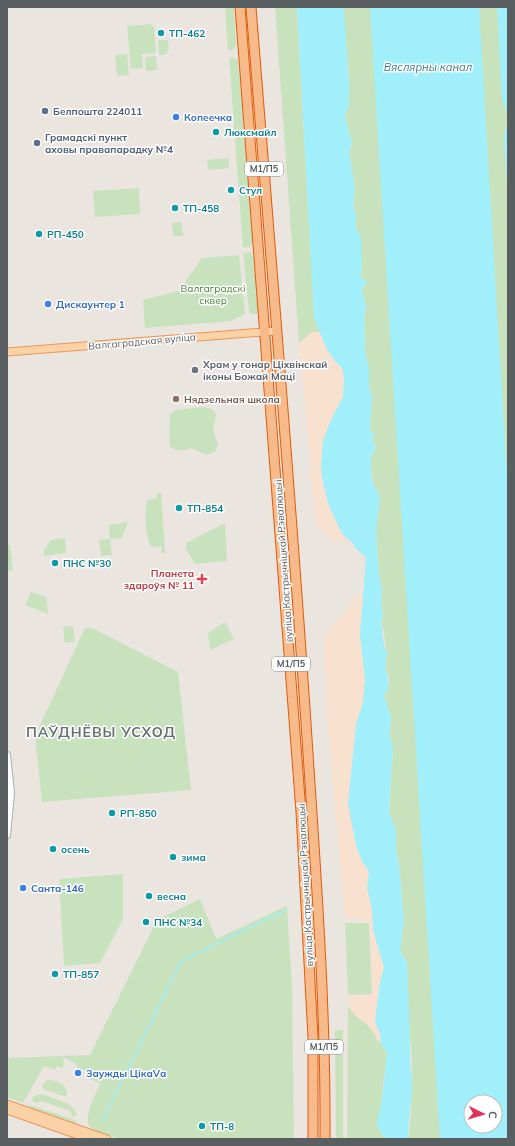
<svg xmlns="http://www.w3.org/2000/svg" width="515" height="1146" font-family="Mulish,sans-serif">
<rect width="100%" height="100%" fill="#ebe5e0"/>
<g fill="#c8e2bd" fill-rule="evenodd">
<path d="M225,7H234L236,46L234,49L228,51Z"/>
<path d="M275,7H296L297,9L314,313L320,333L312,332L299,343Z"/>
<path d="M342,7H508V1139H408L411,1113L412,1058L402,954L400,951L404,920L399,864L396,851V830L389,813L393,749L389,735L391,719L384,695C387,690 391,681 388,674C386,670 385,673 385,668C386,653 386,637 381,621L383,617L381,601L382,589L379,576L376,531L380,497L373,484L371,466V457L376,447L372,440L374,434L370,430L372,397L369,387L368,365L365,352L364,316L366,308L362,289L367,282L360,276L362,269L356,226V215L353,203L355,188L349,152L352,144L345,116L349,105V75ZM471,1102H495V1126H471Z"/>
<path d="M150,24L154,27L156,53L142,54L143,68L131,69L127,26Z"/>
<path d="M158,40H168L169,49L165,55H159Z"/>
<path d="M127,54L129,75L117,76L115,55Z"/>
<path d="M156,56L157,70L146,71L145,57Z"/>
<path d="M229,57L238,59L253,242L250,247L243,248Z"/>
<path d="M229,158V168L208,170L207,160Z"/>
<path d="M139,188L140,214L95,217L93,191Z"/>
<path d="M181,222L183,236H173L172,223Z"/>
<path d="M250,252L253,256L259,314H251L249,311L243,253Z"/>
<path d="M239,255L245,314L231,321L145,328L143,300L179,291L202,258Z"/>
<path d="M204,407L212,409L216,414L213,430L218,444L215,452L206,455L191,448C182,452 178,452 170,446L169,432L170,414L176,410Z"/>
<path d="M157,493H161L165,553H162L161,546L152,547C146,542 143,506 148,500L157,498Z"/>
<path d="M128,522L122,538L110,539L112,555L101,556L99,540L110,539L109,525Z"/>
<path d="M225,523L227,561L195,564L186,549V543Z"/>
<path d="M65,538L66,553L44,556V550L51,540Z"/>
<path d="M7,545H10L13,570L7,571Z"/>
<path d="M31,592L46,597L48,614L25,605Z"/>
<path d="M225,622L234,639L210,650L208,633Z"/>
<path d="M73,626L75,641L65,643L63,627Z"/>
<path d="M85,628H92L178,672L191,790L42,802L35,736Z"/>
<path d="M123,874V919L100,963L64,966L59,879Z"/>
<path d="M200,899L216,939L287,906L292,986L294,1139H119C111,1136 97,1133 90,1127C82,1118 97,1093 100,1083L90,1079L92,1073L77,1068L76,1064L63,1057L64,1063L62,1068L57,1066L55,1070L44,1066L23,1103L7,1097V1054L10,1058L90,1055L157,920Z"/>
<path d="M345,923H369L372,994L348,995Z"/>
<path d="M348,1007C357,1018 375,1026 377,1041H380L382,1047L386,1049L387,1056L378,1126L385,1139H347Z"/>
<path d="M335,1030H343V1139H336Z"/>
<path d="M48,1080C58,1080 70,1086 66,1097L43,1089V1083Z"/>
<path d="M43,1094L69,1104L76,1111V1116L72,1117L71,1111L41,1101L37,1103L33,1102L32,1099L34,1096Z"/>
<path d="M30,1105L75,1120L79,1127L27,1109V1106Z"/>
</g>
<g fill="#f8e1ce">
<path d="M312,332L320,333L333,358L342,368L345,384L343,397L322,449L321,472L331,512L342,534L354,545L345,540L335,543L316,525L299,343Z"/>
<path d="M360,593L363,597L360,634L365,681L363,702L356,725L348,804L356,845L362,861L369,872L367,882L372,909L373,930L384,969L381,978L375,1020L380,1033V1041H377C374,1020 349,1023 348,996L373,995L370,922L360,921V918L345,919L327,716L324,636Z"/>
</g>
<g fill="#a0effa" fill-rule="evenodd">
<path d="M297,7H342L344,12L349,82V105L345,116L352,144L349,152L355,188L353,206L356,215V229L361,237L362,266L360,276L367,282L362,289L366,308L364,316L365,352L369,367V387L372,397L370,430L374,433L372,440L376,448L371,457V466L372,481L380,497L376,531L379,576L382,589L381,601L383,617L381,621L384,647L387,653L385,669L388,676V689L384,695L391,719L389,735L393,746L389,813L396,830V851L399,864L404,920L400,951L407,962L410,1036C409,1055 412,1073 412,1092C411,1108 408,1123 408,1139H385L379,1130L377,1122L382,1099L387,1053L381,1045L380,1033L375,1022L380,982L384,967L373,930L372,909L367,888L369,872L362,861L356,845L348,804L356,725L363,702L365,681L360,634L366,559V557L355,548L353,543L342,534L328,503L322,478L321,465L323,441L330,422L343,397L344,378L342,368L335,361L326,348L314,317Z"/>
<path d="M370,7H479L508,495V1139H440ZM471,1102H495V1126H471Z"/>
<path d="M497,7H508V116L502,99Z"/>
<path d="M508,120V203L504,136Z"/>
</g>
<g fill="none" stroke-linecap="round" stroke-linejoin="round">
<path stroke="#a0effa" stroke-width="1.5" d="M102,1122L181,961L286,910"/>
<defs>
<path id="minor" d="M7,755L11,793L7,835"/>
<g id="major">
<path d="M7,352L276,331"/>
<path d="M7,1104L107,1139"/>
<path d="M7,1110L89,1139"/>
</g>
<g id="highway">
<path d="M240,7L301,812L313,1038V1139"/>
<path d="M251,7C270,246 290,484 306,723C315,862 326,1000 325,1139"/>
</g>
</defs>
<use href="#minor" stroke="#abb0b2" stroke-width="8"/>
<use href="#major" stroke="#ea955a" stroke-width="9"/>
<use href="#highway" stroke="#e05b0b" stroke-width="11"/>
<use href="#minor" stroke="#fff" stroke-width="6"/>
<use href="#major" stroke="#fbd2a5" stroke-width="7"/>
<use href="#highway" stroke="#f7ba8a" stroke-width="9"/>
</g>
<g fill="#0f9aa8" stroke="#fff" stroke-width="1.5">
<circle cx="161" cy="33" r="4"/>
<circle cx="216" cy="132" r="4"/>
<circle cx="231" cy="190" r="4"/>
<circle cx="175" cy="208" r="4"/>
<circle cx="39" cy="234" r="4"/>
<circle cx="179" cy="508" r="4"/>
<circle cx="55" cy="563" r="4"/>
<circle cx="112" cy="813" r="4"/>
<circle cx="53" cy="849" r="4"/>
<circle cx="173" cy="857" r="4"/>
<circle cx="149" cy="896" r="4"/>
<circle cx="146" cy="922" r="4"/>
<circle cx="55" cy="974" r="4"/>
<circle cx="202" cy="1126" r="4"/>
</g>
<g fill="#5c6f8a" stroke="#fff" stroke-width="1.5">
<circle cx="45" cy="111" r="4"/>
<circle cx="37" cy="143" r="4"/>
</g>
<g fill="#3f7fe0" stroke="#fff" stroke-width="1.5">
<circle cx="176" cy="117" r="4"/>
<circle cx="48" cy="304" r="4"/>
<circle cx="23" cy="888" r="4"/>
<circle cx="78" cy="1073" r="4"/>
</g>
<circle fill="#6b7280" stroke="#fff" stroke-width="1.5" cx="195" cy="370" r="4"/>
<circle fill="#8d6e63" stroke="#fff" stroke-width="1.5" cx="176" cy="399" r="4"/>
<path fill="#e0444e" stroke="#fff" stroke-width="1.5" d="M200 573h4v4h4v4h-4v4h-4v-4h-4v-4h4z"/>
<g text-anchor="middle" stroke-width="3" stroke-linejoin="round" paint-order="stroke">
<g fill="#fff" stroke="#8b8e90" stroke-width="1">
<rect x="245" y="162" width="38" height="14" rx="3"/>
<rect x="272" y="657" width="38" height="14" rx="3"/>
<rect x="305" y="1040" width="38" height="14" rx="3"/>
</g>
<g font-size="9" font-weight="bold" fill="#595e60">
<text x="264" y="172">М1/П5</text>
<text x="291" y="667">М1/П5</text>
<text x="324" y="1050">М1/П5</text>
</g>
<g font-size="10" font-weight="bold" fill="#0d838f" stroke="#fff" text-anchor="start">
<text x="169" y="37">ТП-462</text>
<text x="224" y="136">Люксмайл</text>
<text x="239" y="194">Стул</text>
<text x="183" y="212">ТП-458</text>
<text x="47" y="238">РП-450</text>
<text x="187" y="512">ТП-854</text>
<text x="63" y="567">ПНС №30</text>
<text x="120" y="817">РП-850</text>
<text x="61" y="853">осень</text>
<text x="181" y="861">зима</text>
<text x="157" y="900">весна</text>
<text x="154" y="926">ПНС №34</text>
<text x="63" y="978">ТП-857</text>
<text x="210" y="1130">ТП-8</text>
</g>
<g font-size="10" font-weight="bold" fill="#4e5e75" stroke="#fff" text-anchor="start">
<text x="53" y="115">Белпошта 224011</text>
<text x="45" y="141">Грамадскі пункт<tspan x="45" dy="12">аховы правапарадку №4</tspan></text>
</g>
<g font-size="10" font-weight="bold" fill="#366cbe" stroke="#fff" text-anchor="start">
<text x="184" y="121">Копеечка</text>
<text x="56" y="308">Дискаунтер 1</text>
<text x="31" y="892">Санта-146</text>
<text x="86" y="1077">Заужды ЦікаVа</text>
</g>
<g font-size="10" fill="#4b8038" stroke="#fff">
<text x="213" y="292">Валгаградскі<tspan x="213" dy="12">сквер</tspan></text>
</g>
<g font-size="10" fill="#595e60" stroke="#fff">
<text transform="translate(142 341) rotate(-5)" y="4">Валгаградская вуліца</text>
<text transform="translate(283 561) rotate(-94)" y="4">вуліца Кастрычніцкай Рэвалюцыі</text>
<text transform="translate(305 885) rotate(-93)" y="4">вуліца Кастрычніцкай Рэвалюцыі</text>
</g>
<g font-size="10" font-weight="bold" fill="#5b616d" stroke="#fff" text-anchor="start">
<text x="203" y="368">Храм у гонар Ціхвінскай<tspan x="203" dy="12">іконы Божай Маці</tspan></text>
</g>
<g font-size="10" font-weight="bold" fill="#785e54" stroke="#fff" text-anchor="start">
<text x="184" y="403">Нядзельная школа</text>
</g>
<g font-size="10" font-weight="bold" fill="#be3a42" stroke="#fff" text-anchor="end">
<text x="194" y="577">Планета<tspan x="194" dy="12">здароўя № 11</tspan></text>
</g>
<g font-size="11" font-style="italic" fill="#387e90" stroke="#fff">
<text x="428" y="71">Вяслярны канал</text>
</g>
<g font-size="14" font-weight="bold" letter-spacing="1" fill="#6a7072" stroke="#fff">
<text x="101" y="737">ПАЎДНЁВЫ УСХОД</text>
</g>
</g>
<rect width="515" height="1146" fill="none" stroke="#595e60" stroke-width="16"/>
<g transform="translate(483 1114) rotate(95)"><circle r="19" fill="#ffffff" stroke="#bdbfbf"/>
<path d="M0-3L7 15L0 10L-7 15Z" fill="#e03159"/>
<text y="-6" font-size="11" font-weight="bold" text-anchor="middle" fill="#595e60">С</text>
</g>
</svg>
